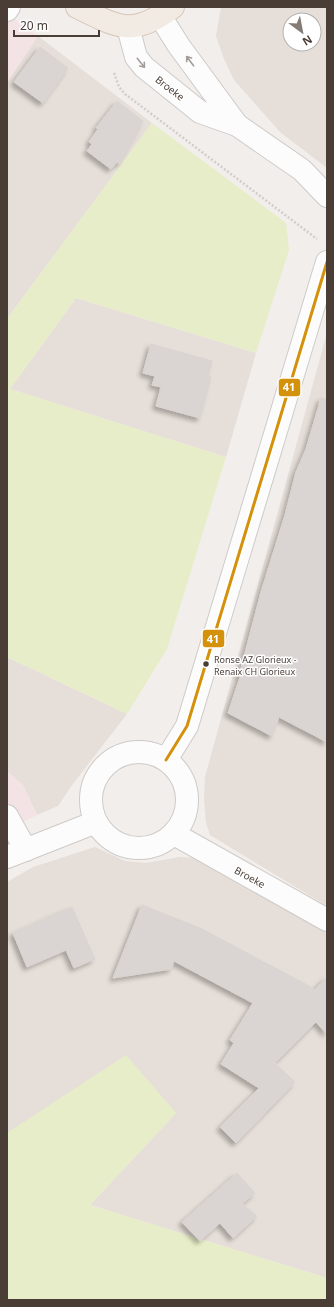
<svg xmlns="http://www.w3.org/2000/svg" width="334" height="1307" font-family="'Noto Sans',sans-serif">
<defs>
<filter id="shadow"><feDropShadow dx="-3.5" dy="3.5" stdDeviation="2" flood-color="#0004"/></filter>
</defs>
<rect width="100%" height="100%" fill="#f2eeeb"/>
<g fill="#e6ded8" fill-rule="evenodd">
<path d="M221,7H327V168L280,132L234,80L224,59L216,36ZM290,20H314V44H290Z"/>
<path d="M38,36L152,123L7,319V82Z"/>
<path d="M76,298L256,353L226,457L10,389Z"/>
<path d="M327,333V906L210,835L206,823L204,800L205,777Z"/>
<path d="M7,657L127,714L72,785L58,806L37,815L23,785L7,771Z"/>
<path d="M95,847L125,861L146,863L180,857L204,859L327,930V1278L90,1205L176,1113L12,1130L7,1133V882L33,867Z"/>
</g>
<g fill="#f4e3e4">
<path d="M7,14L38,36L7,82Z"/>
<path d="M7,771L23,785L37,815L7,830Z"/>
</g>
<g fill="#e8edc9">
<path d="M152,123L286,223L289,250L256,353L76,298L10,389L226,457L167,649L127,714L7,657V319Z"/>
<path d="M126,1055L176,1113L90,1205L327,1278V1300H7V1133Z"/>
</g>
<g fill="#dad5d2" stroke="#dad4d1" filter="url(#shadow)">
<path d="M40,47L68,68L43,103L14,82Z"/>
<path d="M117,101L143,121L119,164L117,162L111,169L87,151L92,144L89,142L98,129L96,128Z"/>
<path d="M151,344L212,361L208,376L211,377L200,418L156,406L161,387L152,385L155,376L143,373Z"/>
<path d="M321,398L327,399V742L279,717L272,736L228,713L240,677L239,676L261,592L285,515L296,472L306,449Z"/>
<path d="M142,905L200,928L309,986L314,990L327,977V1034L316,1022L275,1063L295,1082L236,1143L220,1127L259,1088L221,1064L234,1043L230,1040L253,1003L174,961L171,969L113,978Z"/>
<path d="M72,907L95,959L74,968L66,950L27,967L13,933Z"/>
<path d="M237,1173L255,1193L242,1204L257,1216L233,1238L220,1223L200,1241L182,1222Z"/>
</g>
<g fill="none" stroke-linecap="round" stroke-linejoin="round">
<defs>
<g id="minor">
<path d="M7,10L9,7"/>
<path d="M160,16L179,46L237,125"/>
<path d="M128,27L136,57L144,67L200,112L237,125L302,170L327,196"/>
<circle cx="139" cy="800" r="48"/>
<path d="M166,760L187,726L327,262"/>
<path d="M7,816L26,850"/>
<path d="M174,834L327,920"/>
<path d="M7,857L96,822"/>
</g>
<path id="major" d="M77,7C120,28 132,37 173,7"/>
</defs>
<use href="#minor" stroke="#cecac7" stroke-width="24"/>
<use href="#major" stroke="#d6c5b7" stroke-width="24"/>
<path stroke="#d2cdca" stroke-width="2.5" stroke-dasharray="2 2" stroke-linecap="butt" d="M114,73L119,87L125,94L317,239"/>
<use href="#minor" stroke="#fdfcfc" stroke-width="22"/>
<use href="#major" stroke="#f1ebe4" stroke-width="22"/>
<defs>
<path id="bus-1" d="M166,760L187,726L327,262"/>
</defs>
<use href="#bus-1" stroke="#fff" stroke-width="6"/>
<use href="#bus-1" stroke="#d4910b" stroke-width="3"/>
</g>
<defs><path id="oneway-shaft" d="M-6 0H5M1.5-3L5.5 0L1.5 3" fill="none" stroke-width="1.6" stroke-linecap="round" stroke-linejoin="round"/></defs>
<g stroke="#a39c99">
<use href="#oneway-shaft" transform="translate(190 61) rotate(-127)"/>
<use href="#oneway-shaft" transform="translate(141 63) rotate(51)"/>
</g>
<circle fill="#493d36" stroke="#fff" stroke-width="1.5" cx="206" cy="664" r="3.5"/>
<g text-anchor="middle" stroke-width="3" stroke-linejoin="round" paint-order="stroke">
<g font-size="9" fill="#493d36" stroke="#fff" text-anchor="start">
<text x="214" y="663">Ronse AZ Glorieux -<tspan x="214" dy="12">Renaix CH Glorieux</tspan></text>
</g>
<g font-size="10" fill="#493d36" stroke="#fff">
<text transform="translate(170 88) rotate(38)" y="4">Broeke</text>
<text transform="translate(250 877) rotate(29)" y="4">Broeke</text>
</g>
</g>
<g stroke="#fff" stroke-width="1.5">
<rect x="278" y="378" width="23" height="19" rx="4" fill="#d4910b"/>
<rect x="202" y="629" width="23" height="19" rx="4" fill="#d4910b"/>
</g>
<g font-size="11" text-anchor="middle" font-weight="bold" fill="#fff">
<text x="289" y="391">41</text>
<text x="213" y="643">41</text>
</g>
<rect width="334" height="1307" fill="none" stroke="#493d36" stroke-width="16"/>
<g transform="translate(302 32) rotate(148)"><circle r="19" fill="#ffffff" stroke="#b6b1af"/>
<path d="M0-3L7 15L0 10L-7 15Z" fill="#847b75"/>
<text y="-6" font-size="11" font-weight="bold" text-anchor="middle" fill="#493d36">N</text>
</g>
<path d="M14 30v6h85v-6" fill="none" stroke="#493d36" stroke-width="2"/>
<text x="20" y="30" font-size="12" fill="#493d36" stroke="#ffffff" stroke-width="3" paint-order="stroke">20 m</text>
</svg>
